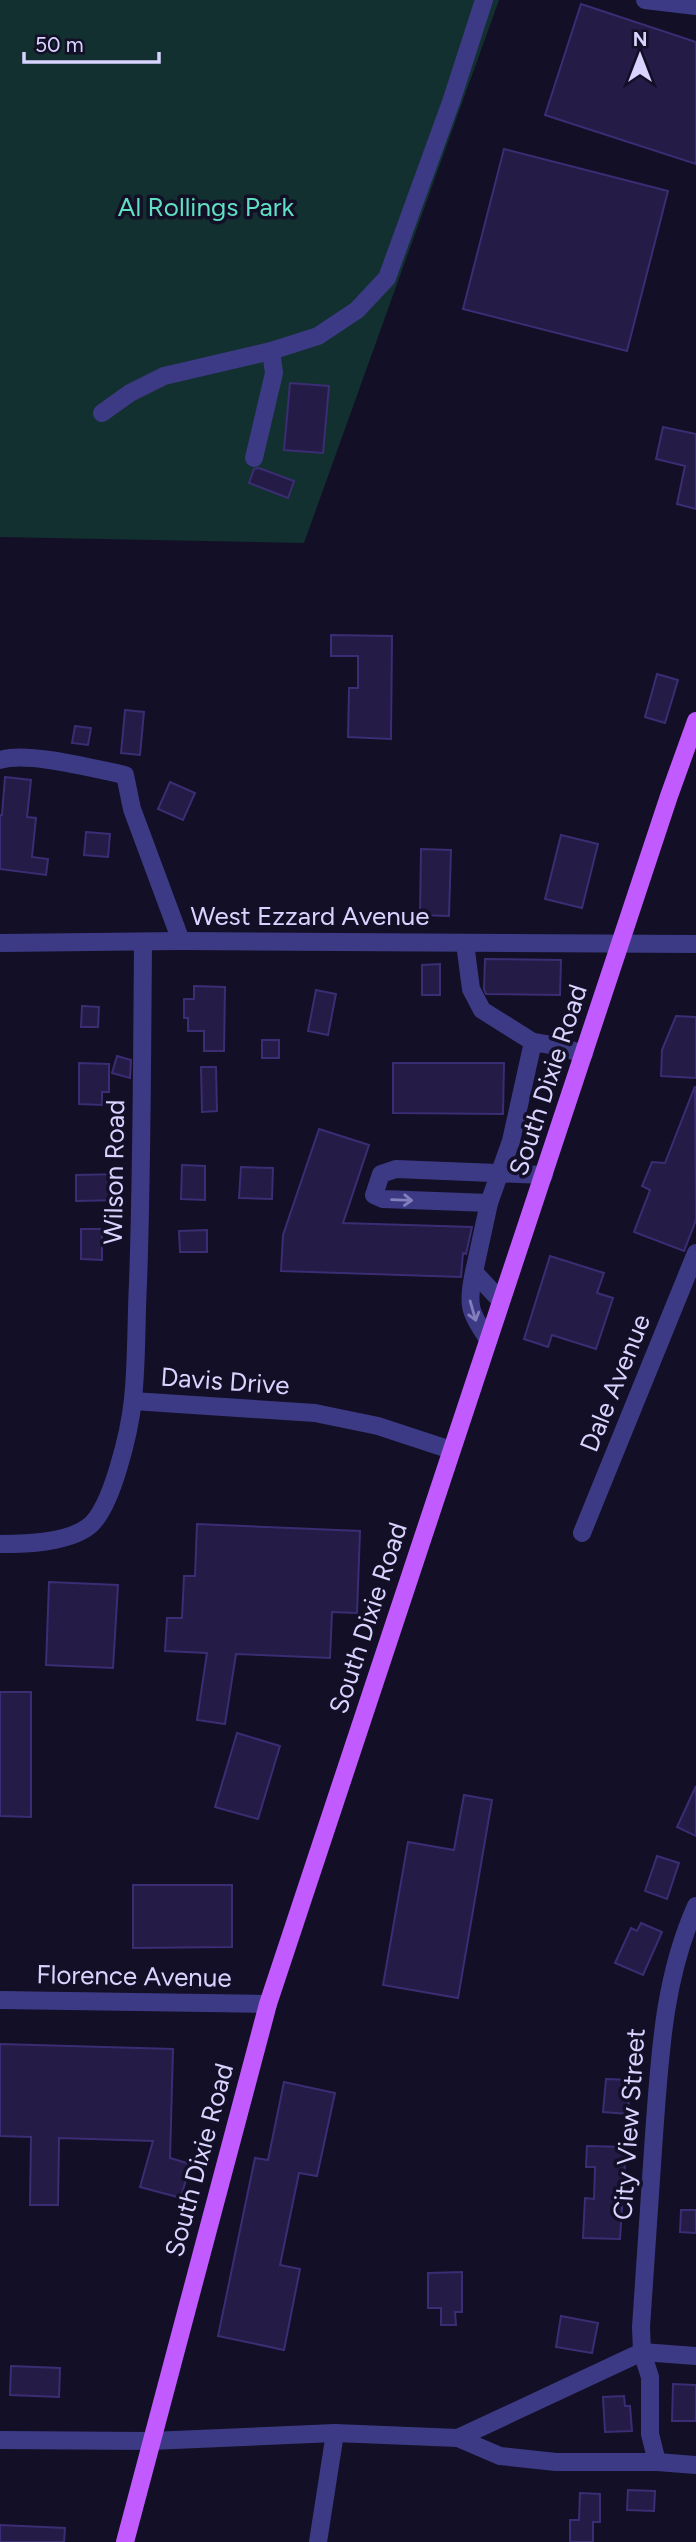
<svg xmlns="http://www.w3.org/2000/svg" width="696" height="2542" font-family="Figtree,sans-serif">
<rect width="100%" height="100%" fill="#130f26"/>
<path fill="#12302f" d="M0,0H499L304,543L0,537Z"/>
<g fill="#241b47" stroke="#3b2d73" stroke-width="2">
<path d="M581,4L696,42V164L545,115Z"/>
<path d="M504,149L668,191L627,351L463,309Z"/>
<path d="M290,383L329,386L323,453L284,450Z"/>
<path d="M663,427L696,434V509L677,504L685,466L656,459Z"/>
<path d="M259,468L294,481L288,498L249,483L254,469Z"/>
<path d="M331,635L392,636L391,739L348,737L349,688H358V656H331Z"/>
<path d="M657,674L678,680L665,723L645,717Z"/>
<path d="M125,710L144,712L140,755L121,753Z"/>
<path d="M75,726L91,728L88,745L72,743Z"/>
<path d="M5,777L31,780L27,817L36,818L32,857L48,859L46,875L0,869V815H2Z"/>
<path d="M170,782L195,793L183,820L158,809Z"/>
<path d="M86,832L110,834L108,857L84,855Z"/>
<path d="M561,835L598,844L582,908L545,899Z"/>
<path d="M421,849L451,850L449,916L420,915Z"/>
<path d="M485,959L561,960L560,995L486,994L484,989Z"/>
<path d="M440,964V995H422V965Z"/>
<path d="M194,986L225,987L224,1051H204V1031H188V1018H184V999H194Z"/>
<path d="M316,990L336,994L328,1035L308,1031Z"/>
<path d="M82,1006L99,1007L98,1027H81Z"/>
<path d="M676,1016L696,1017V1078L661,1076L662,1050Z"/>
<rect x="262" y="1040" width="17" height="18"/>
<path d="M117,1056L131,1060L130,1078L112,1073Z"/>
<path d="M79,1063L109,1064V1092H102V1105L79,1104Z"/>
<path d="M393,1063H504L503,1114L393,1113Z"/>
<path d="M201,1067H216L217,1111L202,1112Z"/>
<path d="M695,1086L696,1220L684,1251L634,1232L650,1190L642,1186L652,1162L665,1163Z"/>
<path d="M319,1129L369,1145L343,1223L472,1227L466,1254L463,1253L461,1277L281,1271L283,1235Z"/>
<path d="M182,1165L205,1166V1200L181,1199Z"/>
<path d="M241,1167L273,1168L272,1199L239,1198Z"/>
<path d="M121,1174L122,1200L76,1201V1175Z"/>
<path d="M81,1229H102V1260L81,1259Z"/>
<path d="M207,1230V1252H180L179,1231Z"/>
<path d="M550,1256L604,1273L597,1293L613,1298L596,1349L552,1335L548,1347L524,1339Z"/>
<path d="M197,1524L360,1531L357,1613L332,1612L330,1658L236,1654L225,1724L197,1720L207,1653L165,1651L167,1618H182L184,1576H195Z"/>
<path d="M49,1582L118,1585L113,1668L46,1665Z"/>
<path d="M0,1692H31V1817L0,1816Z"/>
<path d="M237,1733L280,1746L258,1819L215,1807Z"/>
<path d="M696,1786V1836L677,1827Z"/>
<path d="M464,1795L492,1800L458,1998L383,1985L408,1842L454,1850Z"/>
<path d="M657,1856L679,1863L667,1899L645,1891Z"/>
<path d="M133,1885H232V1947L133,1948Z"/>
<path d="M641,1923L662,1932L643,1975L615,1963L631,1928L637,1931Z"/>
<path d="M0,2044L173,2049L170,2158L190,2164L181,2198L140,2187L153,2141L59,2138L58,2205H30L31,2137L0,2136Z"/>
<path d="M606,2079L630,2080L628,2114L603,2112Z"/>
<path d="M284,2082L335,2093L317,2176L299,2173L280,2265L300,2269L284,2350L218,2336L255,2158L268,2160Z"/>
<path d="M587,2146L626,2147L620,2239L583,2238L585,2198L594,2199L595,2167H586Z"/>
<path d="M681,2210H696V2233L680,2232Z"/>
<path d="M462,2272V2312H455L456,2325H441V2308H428V2273Z"/>
<path d="M561,2316L598,2323L592,2353L556,2347Z"/>
<path d="M11,2366L60,2368L59,2397L10,2395Z"/>
<path d="M673,2384L696,2385V2421H672Z"/>
<path d="M624,2396L625,2406H630L632,2431L605,2432L603,2397Z"/>
<path d="M628,2490L655,2491L654,2511L627,2510Z"/>
<path d="M580,2493L600,2494V2522H593V2542H570V2520H579Z"/>
<path d="M0,2525L65,2528L64,2542H0Z"/>
</g>
<g fill="none" stroke-linecap="round" stroke-linejoin="round">
<g stroke="#3d3a85" stroke-width="18">
<path d="M645,0L696,6"/>
<path d="M102,413L130,393L164,376L271,351"/>
<path d="M254,458L274,373L271,351L318,336L357,310L387,278L451,102L484,0"/>
<path d="M0,760C27,751 95,769 125,775L132,809L181,941"/>
<path d="M0,943L181,941L696,944"/>
<path d="M465,943L471,989L482,1010L533,1042L511,1141L489,1203L474,1272"/>
<path d="M533,1042L557,1046L584,1054"/>
<path d="M489,1203L383,1199L374,1195L381,1174L396,1169L544,1175"/>
<path d="M488,1339C469,1312 467,1304 474,1272L501,1301"/>
<path d="M133,1401L315,1413L378,1426L451,1450"/>
<path d="M582,1533L696,1253"/>
<path d="M0,1544C26,1544 66,1543 88,1527C112,1510 130,1429 133,1399C137,1361 136,1321 138,1283C142,1170 142,1056 143,943"/>
<path d="M0,2000L268,2004"/>
<path d="M458,2438L642,2352L696,2356"/>
<path d="M0,2440L151,2441L335,2433L458,2438L500,2456L556,2462H657L696,2465"/>
<path d="M657,2462L650,2434V2377L642,2352L641,2327C645,2263 650,2199 654,2135C660,2056 663,1980 696,1906"/>
<path d="M318,2542L335,2433"/>
</g>
<path stroke="#c25bff" stroke-width="18" d="M125,2542L268,2004L669,796L696,721"/>
</g>
<defs><path id="oneway-shaft" d="M-6 0H5M1.5-3L5.5 0L1.5 3" fill="none" stroke-width="1.6" stroke-linecap="round" stroke-linejoin="round" transform="scale(1.75)"/></defs>
<g stroke="#837fbc">
<use href="#oneway-shaft" transform="translate(402 1200) rotate(2)"/>
<use href="#oneway-shaft" transform="translate(473 1311) rotate(74)"/>
</g>
<g text-anchor="middle" stroke-width="7" stroke-linejoin="round" paint-order="stroke">
<g font-size="26" fill="#5fe0c0" stroke="#130f26">
<text x="206" y="216">Al Rollings Park</text>
</g>
<g font-size="26" fill="#d9d4ff" stroke="#130f26">
<text x="310" y="925">West Ezzard Avenue</text>
<text transform="translate(548 1080) rotate(-72)" y="9">South Dixie Road</text>
<text transform="translate(114 1172) rotate(-89)" y="9">Wilson Road</text>
<text transform="translate(225 1381) rotate(4)" y="9">Davis Drive</text>
<text transform="translate(615 1383) rotate(-68)" y="9">Dale Avenue</text>
<text transform="translate(368 1618) rotate(-72)" y="9">South Dixie Road</text>
<text transform="translate(134 1976) rotate(1)" y="9">Florence Avenue</text>
<text transform="translate(629 2124) rotate(-86)" y="9">City View Street</text>
<text transform="translate(199 2160) rotate(-75)" y="9">South Dixie Road</text>
</g>
</g>
<g transform="translate(640 56)" stroke="#130f26" stroke-width="5" paint-order="stroke">
<path d="M0-5L12 26L0 18L-12 26Z" fill="#d9d4ff"/>
<text y="-10" font-size="19" font-weight="bold" text-anchor="middle" fill="#d9d4ff">N</text>
</g>
<path d="M24 52v10h135v-10" fill="none" stroke="#d9d4ff" stroke-width="3.5"/>
<text x="35" y="52" font-size="21" fill="#d9d4ff" stroke="#130f26" stroke-width="5" paint-order="stroke">50 m</text>
</svg>
